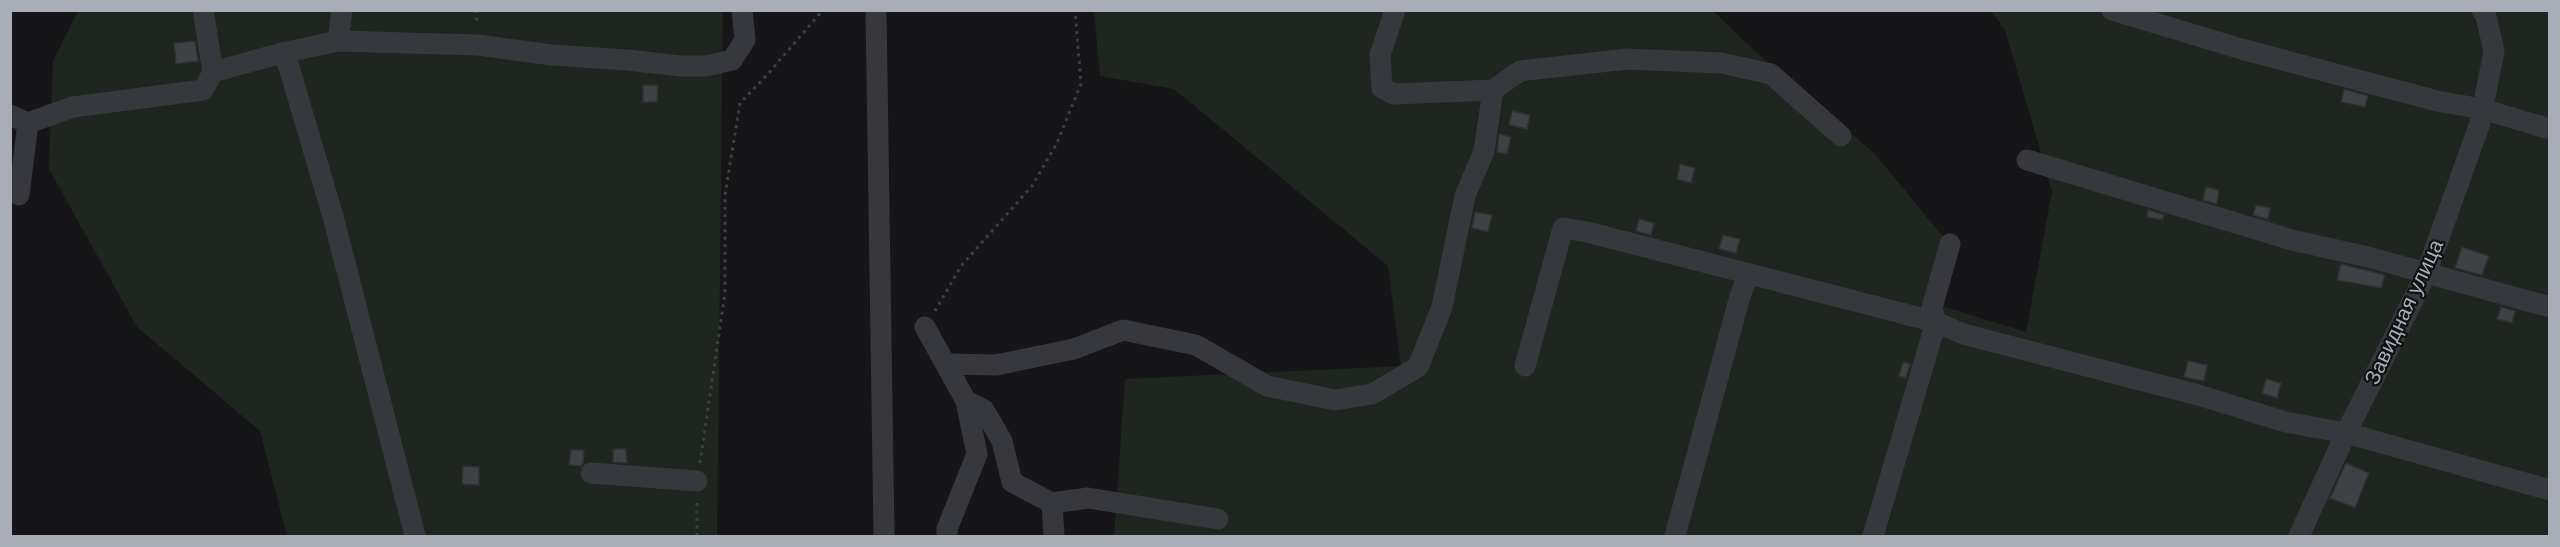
<svg xmlns="http://www.w3.org/2000/svg" width="2560" height="547" font-family="'DM Sans',sans-serif">
<rect width="100%" height="100%" fill="#161618"/>
<g fill="#1e261f">
<path d="M78,11H723L717,536H287L260,431L137,327L49,169L53,61Z"/>
<path d="M1094,11H1713L1757,53L1876,155L1944,238L1939,305L2026,332L2052,191L2005,30L1991,11H2549V536H1114L1125,379L1401,366L1388,266L1174,89L1100,76Z"/>
</g>
<g fill="#404145" stroke="#303034" stroke-width="1.5">
<path d="M195,41L198,61L176,64L174,43Z"/>
<path d="M643,85H658L657,102H643Z"/>
<path d="M2344,89L2368,96L2365,107L2341,102Z"/>
<path d="M1512,111L1530,115L1527,129L1509,125Z"/>
<path d="M1499,134L1511,137L1507,154L1497,152Z"/>
<path d="M1680,164L1695,168L1691,183L1677,179Z"/>
<path d="M2206,187L2219,190L2217,204L2203,200Z"/>
<path d="M2256,205L2270,208L2268,219L2253,215Z"/>
<path d="M2148,210L2164,215L2163,220L2147,217Z"/>
<path d="M1475,212L1492,215L1488,232L1472,228Z"/>
<path d="M1639,219L1654,223L1651,235L1636,231Z"/>
<path d="M1723,235L1740,239L1736,253L1719,249Z"/>
<path d="M2462,247L2489,256L2482,275L2455,268Z"/>
<path d="M2341,264L2385,275L2381,288L2337,280Z"/>
<path d="M2501,307L2515,311L2512,323L2497,319Z"/>
<path d="M2188,361L2207,365L2204,381L2184,377Z"/>
<path d="M1903,362L1910,364L1906,378L1899,376Z"/>
<path d="M2266,379L2281,383L2277,398L2262,393Z"/>
<path d="M613,449H626L627,463L613,462Z"/>
<path d="M571,450H584L583,463L581,466L569,465Z"/>
<path d="M2346,463L2369,473L2355,508L2330,498Z"/>
<path d="M463,466L479,467V485L462,484Z"/>
</g>
<g fill="none" stroke-linecap="round" stroke-linejoin="round">
<g stroke="#3d3f44" stroke-width="3" stroke-dasharray="3 4.5" stroke-linecap="butt">
<path d="M476,10L477,25"/>
<path d="M935,311L961,266L1032,186L1056,145L1081,84L1075,10"/>
<path d="M700,463L725,293V195L740,103L767,75L823,10"/>
<path d="M697,536V499"/>
</g>
<g stroke="#37383d" stroke-width="21">
<path d="M203,10L213,72L282,53L338,41L342,10"/>
<path d="M876,10L884,536"/>
<path d="M1395,10L1380,55L1382,88L1394,94L1493,90L1520,71L1627,59L1721,63L1771,74L1841,136"/>
<path d="M2112,10L2238,48L2437,101L2482,109L2550,129"/>
<path d="M338,41L478,45L552,55L627,60L680,66H706L732,60L745,40L742,10"/>
<path d="M282,53L289,67L334,220L415,536"/>
<path d="M10,115L28,123L73,107L203,90L213,72"/>
<path d="M2027,160L2292,240L2368,257L2550,307"/>
<path d="M19,195L28,123"/>
<path d="M925,327L966,401L977,454L947,529V536"/>
<path d="M946,364L996,365L1074,349L1123,330L1196,345L1267,386L1335,400L1372,394L1418,367L1442,307L1465,196L1484,151L1493,90"/>
<path d="M1525,366L1563,228L1587,232L1936,322L1963,334L2198,395L2286,422L2346,433L2550,490"/>
<path d="M966,401L984,410L1002,441L1012,482L1052,503L1054,536"/>
<path d="M591,473L697,481"/>
<path d="M1052,503L1088,498L1218,519"/>
<path d="M1675,536L1740,296L1749,274"/>
<path d="M1873,536L1936,322L1932,308L1950,244"/>
<path d="M2299,536L2346,433L2426,274L2480,123L2494,51L2486,16L2482,10"/>
</g>
</g>
<g text-anchor="middle" stroke-width="4.5" stroke-linejoin="round" paint-order="stroke">
<g font-size="21" fill="#a8adb8" stroke="#111113">
<text transform="translate(2404 312) rotate(-65)" y="7">Завидная улица</text>
</g>
</g>
<rect width="2560" height="547" fill="none" stroke="#a8adb8" stroke-width="24"/>
</svg>
